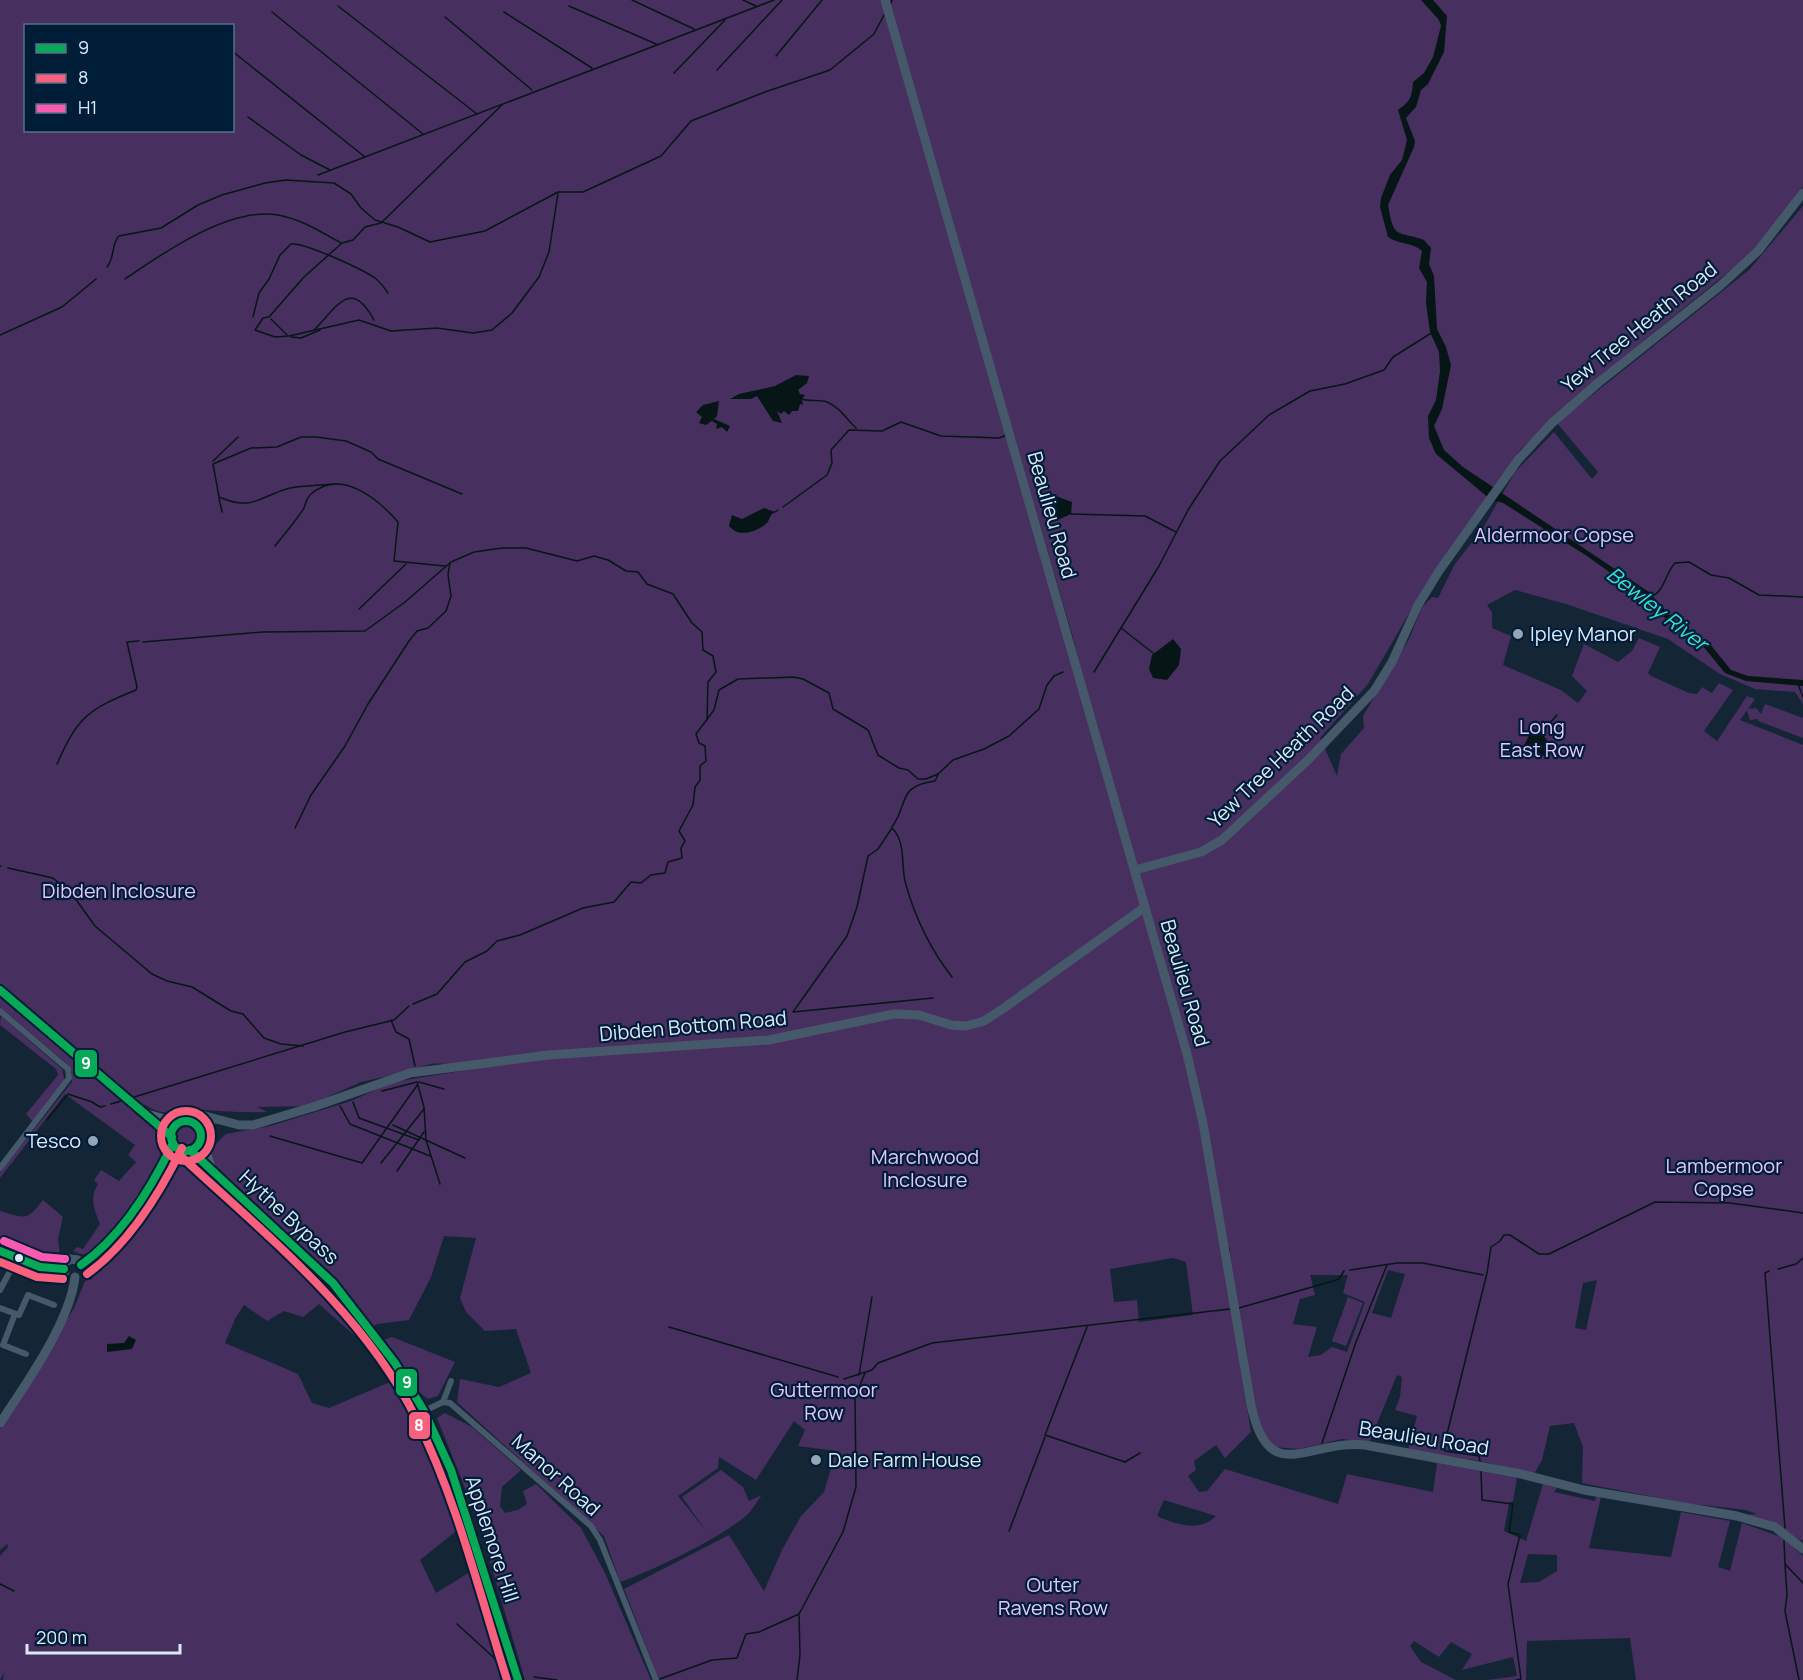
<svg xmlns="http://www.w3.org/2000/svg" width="1803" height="1680" font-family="Manrope,sans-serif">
<rect width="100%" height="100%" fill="#142635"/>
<g fill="#472f5f" fill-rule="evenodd">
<path d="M0,0H884L1095,740L1099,729L1087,698L1074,641L887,0H1803V186L1754,251L1604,373L1521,449L1422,591L1368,684L1320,738L1337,776L1341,754L1364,728L1363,716L1409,639L1422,607L1432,597L1438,598L1455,564L1483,528L1515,472L1554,432L1592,479L1598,472L1557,423L1749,270L1803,206V704L1795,692L1755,689L1720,674L1668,639L1566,604L1515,590L1487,605L1492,612V628L1511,636L1503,665L1561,690L1578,703L1587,691L1572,676L1584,644L1618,662L1632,651L1639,638L1660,647L1648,673L1651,676L1689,693L1697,694L1702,687L1712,693L1719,683L1733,690L1704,731L1717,741L1747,696L1755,699L1748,709L1756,708L1761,714L1765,704L1803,718V738L1758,721V719L1750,720L1747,710L1740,720L1803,745V1541L1743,1515L1757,1514L1746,1510L1684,1503L1582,1483L1583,1447L1574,1423L1550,1426L1542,1460L1534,1474L1480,1461L1408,1450L1417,1416L1395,1410L1400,1397L1402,1377L1397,1375L1369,1443L1342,1439L1299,1449L1273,1447C1252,1419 1251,1375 1245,1341L1240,1340L1229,1263L1230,1247H1220L1251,1432L1225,1458L1216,1445L1194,1461L1196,1470L1188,1476L1199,1492L1207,1491L1225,1469L1338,1504L1347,1474L1433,1492L1437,1463L1517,1478L1513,1501L1509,1503L1504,1531L1526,1541L1543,1484L1557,1488L1554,1492L1595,1501L1596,1497H1601L1589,1548L1671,1557L1681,1512L1730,1521L1718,1567L1730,1571L1742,1523L1784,1538L1803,1556V1680H1636L1630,1638L1527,1641L1526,1680H1486L1517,1676L1513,1657L1462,1670L1472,1654L1451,1642L1439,1657L1414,1641L1410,1646L1421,1662L1456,1680H659L624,1589L729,1535L764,1591L782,1550L801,1516L824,1492L836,1451L798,1446L805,1430L794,1421L756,1480L719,1457L718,1468L678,1496L706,1531L682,1497L721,1470L743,1487L749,1501L762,1495C757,1501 753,1509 748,1514C721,1538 654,1570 620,1582L604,1536L457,1402L460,1379L499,1387L531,1373L516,1329L485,1331L466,1312L460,1298L476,1238L444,1236L431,1277L409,1320L377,1324L355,1336L319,1304L303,1317L284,1311L267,1321L244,1305L235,1319L225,1343L298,1374L312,1403L329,1408L390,1382L412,1415L460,1528L420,1560L436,1593L470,1572L503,1680H3L4,1673L0,1680V1556L8,1547L7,1544L0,1550V1429L74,1308L85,1281L92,1279C106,1245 152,1185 182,1161L197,1162L226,1134L270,1126L351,1101L393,1082L480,1068C463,1067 431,1058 419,1069L361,1082L307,1106L257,1107L267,1112C242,1113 218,1111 194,1109C184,1108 172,1114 162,1112C148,1110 131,1094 119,1086C78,1053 38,1021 0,984ZM26,26H232V130H26ZM1173,1258L1186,1262L1193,1315L1139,1322L1137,1300L1114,1302L1110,1269ZM1388,1270L1405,1274L1391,1318L1372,1313ZM1310,1275H1348L1343,1293L1365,1302L1347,1352L1332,1347L1321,1355L1308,1357L1317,1327L1293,1324L1300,1299L1315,1295ZM1597,1280L1586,1330L1575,1328L1583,1283ZM1164,1500L1216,1516C1199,1533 1175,1524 1157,1516ZM1528,1554L1557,1555V1571L1539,1582L1520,1583Z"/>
<path d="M0,997L166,1137C168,1146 165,1156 160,1164C150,1181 106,1245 91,1253C84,1256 80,1254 73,1251L77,1247L83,1249L100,1224C94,1208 89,1199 98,1184L94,1180L101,1170L119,1181L136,1162L128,1155L135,1145L65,1094L0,1178V1172L72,1082V1072L65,1062L0,1007Z"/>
<path d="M1,1016L62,1069L65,1082L33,1122L26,1114L58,1075L56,1069L0,1025Z"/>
<circle cx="185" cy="1136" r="11"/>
<path d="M43,1200L63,1217L58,1239L60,1256L53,1263L0,1247V1211C25,1218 26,1222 43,1200Z"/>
<path d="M1348,1297L1363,1303L1346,1346L1332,1341Z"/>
<path d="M392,1337L455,1362L438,1396L428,1399L420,1393L384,1340Z"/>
<path d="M445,1413L472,1427L521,1470L502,1487L500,1506L505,1513L518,1510L527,1504L523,1491L536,1484L581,1528L605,1573L651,1680H525L477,1518L437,1418Z"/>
</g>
<g fill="#061616">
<path d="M1421,0H1433L1447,16L1444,52L1428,84L1421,90L1416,107L1406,118L1415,141L1414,147L1388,205C1394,240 1396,230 1424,240L1431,248L1429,264L1434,276L1437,329L1446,347L1451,365L1442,409L1434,426L1444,450L1463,467L1649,592L1675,621L1709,643L1731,670L1748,676L1803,680V686L1746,681L1725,673L1702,645L1668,621L1640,594L1587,556L1503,503L1490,499L1436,454L1429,438L1428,416L1436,400L1440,371L1439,352L1430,332L1426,303L1427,282L1419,268L1422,251C1413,242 1399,245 1388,237L1380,207L1381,198L1390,175L1402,160L1407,140L1398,110C1411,101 1412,96 1413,82L1424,73L1433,57L1441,26L1439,20Z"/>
<path d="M796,375L809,376L807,383L798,390L800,394L805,395L802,399L803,405L800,404L798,411H792L789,415L784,411L781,414L777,411L782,423L773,421L757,396L751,399H730L739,394L775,386Z"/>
<path d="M719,401L717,416L714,419L730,426L727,432L722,427L716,429L717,424L712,421L706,425L699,423L702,417L696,412L703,405Z"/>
<path d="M1053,495L1072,502L1071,514L1060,519L1052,515L1049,499Z"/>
<path d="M764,508L775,512C768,516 771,519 766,524C756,532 738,538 729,526L732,515L742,519Z"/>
<path d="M1173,639L1181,649L1179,665L1167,680L1153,678L1149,669L1152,655Z"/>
<path d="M1533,728L1542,733L1550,745L1545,755L1531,758L1521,751Z"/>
<path d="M129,1336L136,1340L132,1349L107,1352V1344L124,1343Z"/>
</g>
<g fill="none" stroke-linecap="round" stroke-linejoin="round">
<g stroke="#061616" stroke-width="1.5">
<path d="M632,0L694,29"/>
<path d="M743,0L756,6"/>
<path d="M891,3L892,0"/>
<path d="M338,6L477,114"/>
<path d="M569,6L656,44"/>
<path d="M272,12L423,134"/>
<path d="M504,12L592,68"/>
<path d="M445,17L532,90"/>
<path d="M232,51L365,157"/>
<path d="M776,56L822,0"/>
<path d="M717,70L782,0"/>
<path d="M674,73L725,20"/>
<path d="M503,104L381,223L365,227L353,240L342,243L304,277L269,317L263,318L255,330L275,337L289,336L359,320L391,331L437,328L473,333L492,330L512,313L539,277L549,252L558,193"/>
<path d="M248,117L301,155L330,170"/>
<path d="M318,175L774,0"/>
<path d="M107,267C115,258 111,244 119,236L161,228L198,205L222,195L265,183L286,180L334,183L351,194L361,208L375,220L398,227L430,242L485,231L558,192H583L661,156L691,121L765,92L830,70L874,34L884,15"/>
<path d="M125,279C163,253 230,206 278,215C301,219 321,232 341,243"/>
<path d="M253,317L259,293L269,279L280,255L291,244C305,242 363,270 375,278C380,282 384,287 388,293"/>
<path d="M271,319L287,335"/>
<path d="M315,329C337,307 351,277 374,320"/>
<path d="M0,335L62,307L96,279"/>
<path d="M291,337L301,338L320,330"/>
<path d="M802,399C810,402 819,399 827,402C841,408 846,419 856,428"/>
<path d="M213,461L238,437"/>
<path d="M336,484C321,485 305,485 290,488C259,496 254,512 219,497L213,464L251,448L277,447L301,437H316L346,441L371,452L378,459L462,494"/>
<path d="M219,498L222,512"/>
<path d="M783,507L827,475L832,463L831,450L849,430L882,431L901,422L941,436L999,438L1007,435"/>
<path d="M775,512L778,510"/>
<path d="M1071,514L1145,516L1176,532"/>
<path d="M275,546C285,533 296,521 304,508C306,503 306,499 310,495C340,467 378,499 398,522L394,561L445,566"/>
<path d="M1652,596C1664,592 1666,572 1675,563L1689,562L1711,575L1729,578L1759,595L1803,597"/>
<path d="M359,609L406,564"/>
<path d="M1121,628L1153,653"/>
<path d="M143,642L263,632L365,631L405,602L451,562L474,552L502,548H526L577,561L594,556L608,560L626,571L638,572L647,584L673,594L692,623L702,632L703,650L713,656L716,672L708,682L707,720"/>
<path d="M1094,672L1159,566L1188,510L1220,461L1269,415L1310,391L1345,384L1384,370L1393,357L1433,332"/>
<path d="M1798,684L1803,697"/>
<path d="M1541,733L1557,715"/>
<path d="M57,764C78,716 89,709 136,690L137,687L127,642L139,641"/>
<path d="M892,827C909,803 897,786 935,781L938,775"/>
<path d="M295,828L311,795L345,746L368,704L409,641L417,631L428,628L446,611L451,596L448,574L450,563"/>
<path d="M0,866H1"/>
<path d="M8,868L53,878L72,894L95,926L152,974L167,981L192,987L231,1011L243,1014L264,1038L281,1044L303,1046"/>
<path d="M933,998L793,1012L847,936L857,907L868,856L878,849L892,828C907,843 900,866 906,885C916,920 930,949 952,977"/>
<path d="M413,1004L437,994L465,962L487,951L497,941L520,935L583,908L614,902L631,882L641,883L651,875L665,873L668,862L682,858L681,848L685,841L679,831L693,805L695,787L700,780V766L706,761L705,746L699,743L696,734L714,710L719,690L738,679L793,677L803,679L829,693L833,709L868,730L878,755L899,768L908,770L918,779H926L938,774L953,760L984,749L1009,736L1039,709L1047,685L1054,676L1063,672"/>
<path d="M391,1020L396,1032L409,1039L415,1066"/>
<path d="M419,1082L444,1089"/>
<path d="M382,1091L417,1082L424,1107L426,1140L440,1184"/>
<path d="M131,1098L345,1032L394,1020L409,1006"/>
<path d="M353,1102L359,1118L419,1140"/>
<path d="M111,1104L121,1101"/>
<path d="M340,1106L350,1124L430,1156"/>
<path d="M47,1120L68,1094L92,1102L100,1107L105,1106"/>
<path d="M393,1125L465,1158"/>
<path d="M270,1136L362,1163L418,1084"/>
<path d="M381,1163L424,1109"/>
<path d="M397,1171L424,1132"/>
<path d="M1778,1269L1796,1264L1803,1258"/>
<path d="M1350,1270L1397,1263H1423L1483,1275"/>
<path d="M1769,1271L1765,1273L1785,1528"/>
<path d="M1239,1308L1333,1281L1339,1279L1344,1271"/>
<path d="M669,1327L838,1377"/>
<path d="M1087,1327L1045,1435L1125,1462L1140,1453"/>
<path d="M859,1375L872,1297"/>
<path d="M844,1379L872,1370L878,1363L932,1343L1230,1309"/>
<path d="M1322,1443L1356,1342L1387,1265"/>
<path d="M1480,1461L1479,1456L1445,1451L1444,1446L1487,1273L1491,1247L1500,1241L1504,1235H1510L1539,1254H1549L1655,1202L1730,1203L1803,1213"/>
<path d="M1481,1470L1482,1500L1513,1504L1509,1532L1520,1535L1508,1584L1521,1679L1516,1680"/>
<path d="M1009,1531L1045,1437"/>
<path d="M1784,1540L1785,1564L1803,1583"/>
<path d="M1785,1564L1787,1595L1785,1611L1799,1680"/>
<path d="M0,1584L14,1591"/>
<path d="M457,1624L503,1666"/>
<path d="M534,1677L557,1680"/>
<path d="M660,1679L712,1660L737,1658L746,1634L759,1632L799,1614L843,1532L856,1487L855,1397L865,1373"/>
<path d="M797,1680L800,1655L799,1615"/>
</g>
<g stroke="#45596b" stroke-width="6">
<path d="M0,1011L68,1069L69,1078L0,1168"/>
<path d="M0,1290L17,1258"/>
<path d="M0,1308L19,1315L28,1295L54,1305"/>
<path d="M15,1314L3,1345L26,1354"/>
<path d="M443,1402L451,1381"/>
<path d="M424,1411L443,1402L450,1403L591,1526L600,1540L656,1680"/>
</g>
<g stroke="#45596b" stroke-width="9">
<path d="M885,0L1187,1054L1203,1123L1251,1405C1269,1489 1308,1439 1365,1445L1521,1474L1584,1490L1737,1516L1775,1527L1803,1549"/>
<path d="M1135,870L1201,852L1222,840L1308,760L1374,691L1392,662L1418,605L1439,571L1518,460L1552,423L1598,383L1721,285L1758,251L1803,193"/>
<path d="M187,1121L195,1117L205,1116L239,1125H253L313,1107L410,1073L548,1055L769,1040L894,1014L919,1015L951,1025L966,1026L984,1021L1004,1008L1145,907"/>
<path d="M201,1134L205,1126L214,1119"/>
<path d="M165,1163L184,1150"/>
<path d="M0,1251L40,1267L64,1269"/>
<path d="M81,1265C106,1253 162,1170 173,1143"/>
<path d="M65,1272L64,1264L70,1259L78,1260L81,1265"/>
<path d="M0,1423C26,1384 70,1322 75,1277"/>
</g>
<g stroke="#4f6275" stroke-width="9">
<path d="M0,990L172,1137"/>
<path d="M147,1114L179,1123"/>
<circle cx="186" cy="1136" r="15"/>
<path d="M201,1138L211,1167"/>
<path d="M190,1150L333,1283L395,1363L424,1411L451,1470L518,1680"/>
</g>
<defs>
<g id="bus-1">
<path d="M0,990L172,1137"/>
<circle cx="186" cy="1136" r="15"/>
<path d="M190,1150L333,1283L395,1363L424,1411L451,1470L518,1680"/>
<path d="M0,1251L40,1267L64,1269"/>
<path d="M81,1265C121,1237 152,1187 173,1143"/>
</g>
<g id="bus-2">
<circle cx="186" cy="1136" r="25"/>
<path d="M183,1158C267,1236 363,1312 416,1418C457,1500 479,1592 507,1680"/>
<path d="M0,1262L37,1277L63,1279"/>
<path d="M87,1274C129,1244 160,1193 182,1148"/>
</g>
<path id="bus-3" d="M4,1241L42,1257L65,1259"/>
</defs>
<use href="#bus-1" stroke="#001d37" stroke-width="12"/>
<use href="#bus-2" stroke="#001d37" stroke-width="12"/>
<use href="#bus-3" stroke="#001d37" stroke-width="12"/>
<use href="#bus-1" stroke="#06aa56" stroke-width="8"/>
<use href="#bus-2" stroke="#f8607d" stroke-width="8"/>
<use href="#bus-3" stroke="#f75aaf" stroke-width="8"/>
</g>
<g fill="#93a5b6" stroke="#001d37" stroke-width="2">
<circle cx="1518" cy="634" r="6"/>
<circle cx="93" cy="1141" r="6"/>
<circle cx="816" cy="1460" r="6"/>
</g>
<circle fill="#d8eafc" stroke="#001d37" stroke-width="2" cx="19" cy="1258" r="5"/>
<g text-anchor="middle" stroke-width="4.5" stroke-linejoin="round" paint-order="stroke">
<g font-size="20" fill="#d8eafc" stroke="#001d37">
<text transform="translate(1639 327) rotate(-39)" y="7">Yew Tree Heath Road</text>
<text transform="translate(1052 515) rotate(74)" y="7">Beaulieu Road</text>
<text transform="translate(1281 757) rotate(-44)" y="7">Yew Tree Heath Road</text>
<text transform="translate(1185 983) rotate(74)" y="7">Beaulieu Road</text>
<text transform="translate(693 1026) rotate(-5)" y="7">Dibden Bottom Road</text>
<text transform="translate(289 1217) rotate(43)" y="7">Hythe Bypass</text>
<text transform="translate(1424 1438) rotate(9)" y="7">Beaulieu Road</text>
<text transform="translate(556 1475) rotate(42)" y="7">Manor Road</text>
<text transform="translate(492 1539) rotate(72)" y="7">Applemore Hill</text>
</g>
<g font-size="20" fill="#e3c6fe" stroke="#001d37">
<text x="1554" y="542">Aldermoor Copse</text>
<text x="1542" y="734">Long<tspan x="1542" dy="23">East Row</tspan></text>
<text x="119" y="898">Dibden Inclosure</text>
<text x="925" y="1164">Marchwood<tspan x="925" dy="23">Inclosure</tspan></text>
<text x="1724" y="1173">Lambermoor<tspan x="1724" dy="23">Copse</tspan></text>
<text x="824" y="1397">Guttermoor<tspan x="824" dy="23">Row</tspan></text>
<text x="1053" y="1592">Outer<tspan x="1053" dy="23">Ravens Row</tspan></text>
</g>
<g font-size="20" fill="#d8eafc" stroke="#001d37" text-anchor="start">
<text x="1530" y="641">Ipley Manor</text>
<text x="81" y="1148" text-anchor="end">Tesco</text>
<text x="828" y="1467">Dale Farm House</text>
</g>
<g font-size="21" font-style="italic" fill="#2ee5da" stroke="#001d37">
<text transform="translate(1657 609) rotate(38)" y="7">Bewley River</text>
</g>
</g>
<g stroke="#001d37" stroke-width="2">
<rect x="74" y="1049" width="24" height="29" rx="6" fill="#06aa56"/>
<rect x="395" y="1368" width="23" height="29" rx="6" fill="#06aa56"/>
<rect x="408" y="1411" width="23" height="29" rx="6" fill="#f8607d"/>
</g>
<g font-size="16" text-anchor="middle" font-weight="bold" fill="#fff">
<text x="86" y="1069">9</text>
<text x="407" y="1388">9</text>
<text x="419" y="1431">8</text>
</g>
<rect x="24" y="24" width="210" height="108" fill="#001d37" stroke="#566f86" stroke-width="1.5"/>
<rect x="36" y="44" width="30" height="9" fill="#06aa56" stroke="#566f86" stroke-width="1.5"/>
<text x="78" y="54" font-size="18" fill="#d8eafc">9</text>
<rect x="36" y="74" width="30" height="9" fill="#f8607d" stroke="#566f86" stroke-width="1.5"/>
<text x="78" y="84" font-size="18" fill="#d8eafc">8</text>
<rect x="36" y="104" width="30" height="9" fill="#f75aaf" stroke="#566f86" stroke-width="1.5"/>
<text x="78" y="114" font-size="18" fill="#d8eafc">H1</text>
<path d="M27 1644v9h153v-9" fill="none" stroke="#d8eafc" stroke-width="3"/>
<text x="36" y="1644" font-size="18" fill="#d8eafc" stroke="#001d37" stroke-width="4.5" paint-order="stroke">200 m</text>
</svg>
